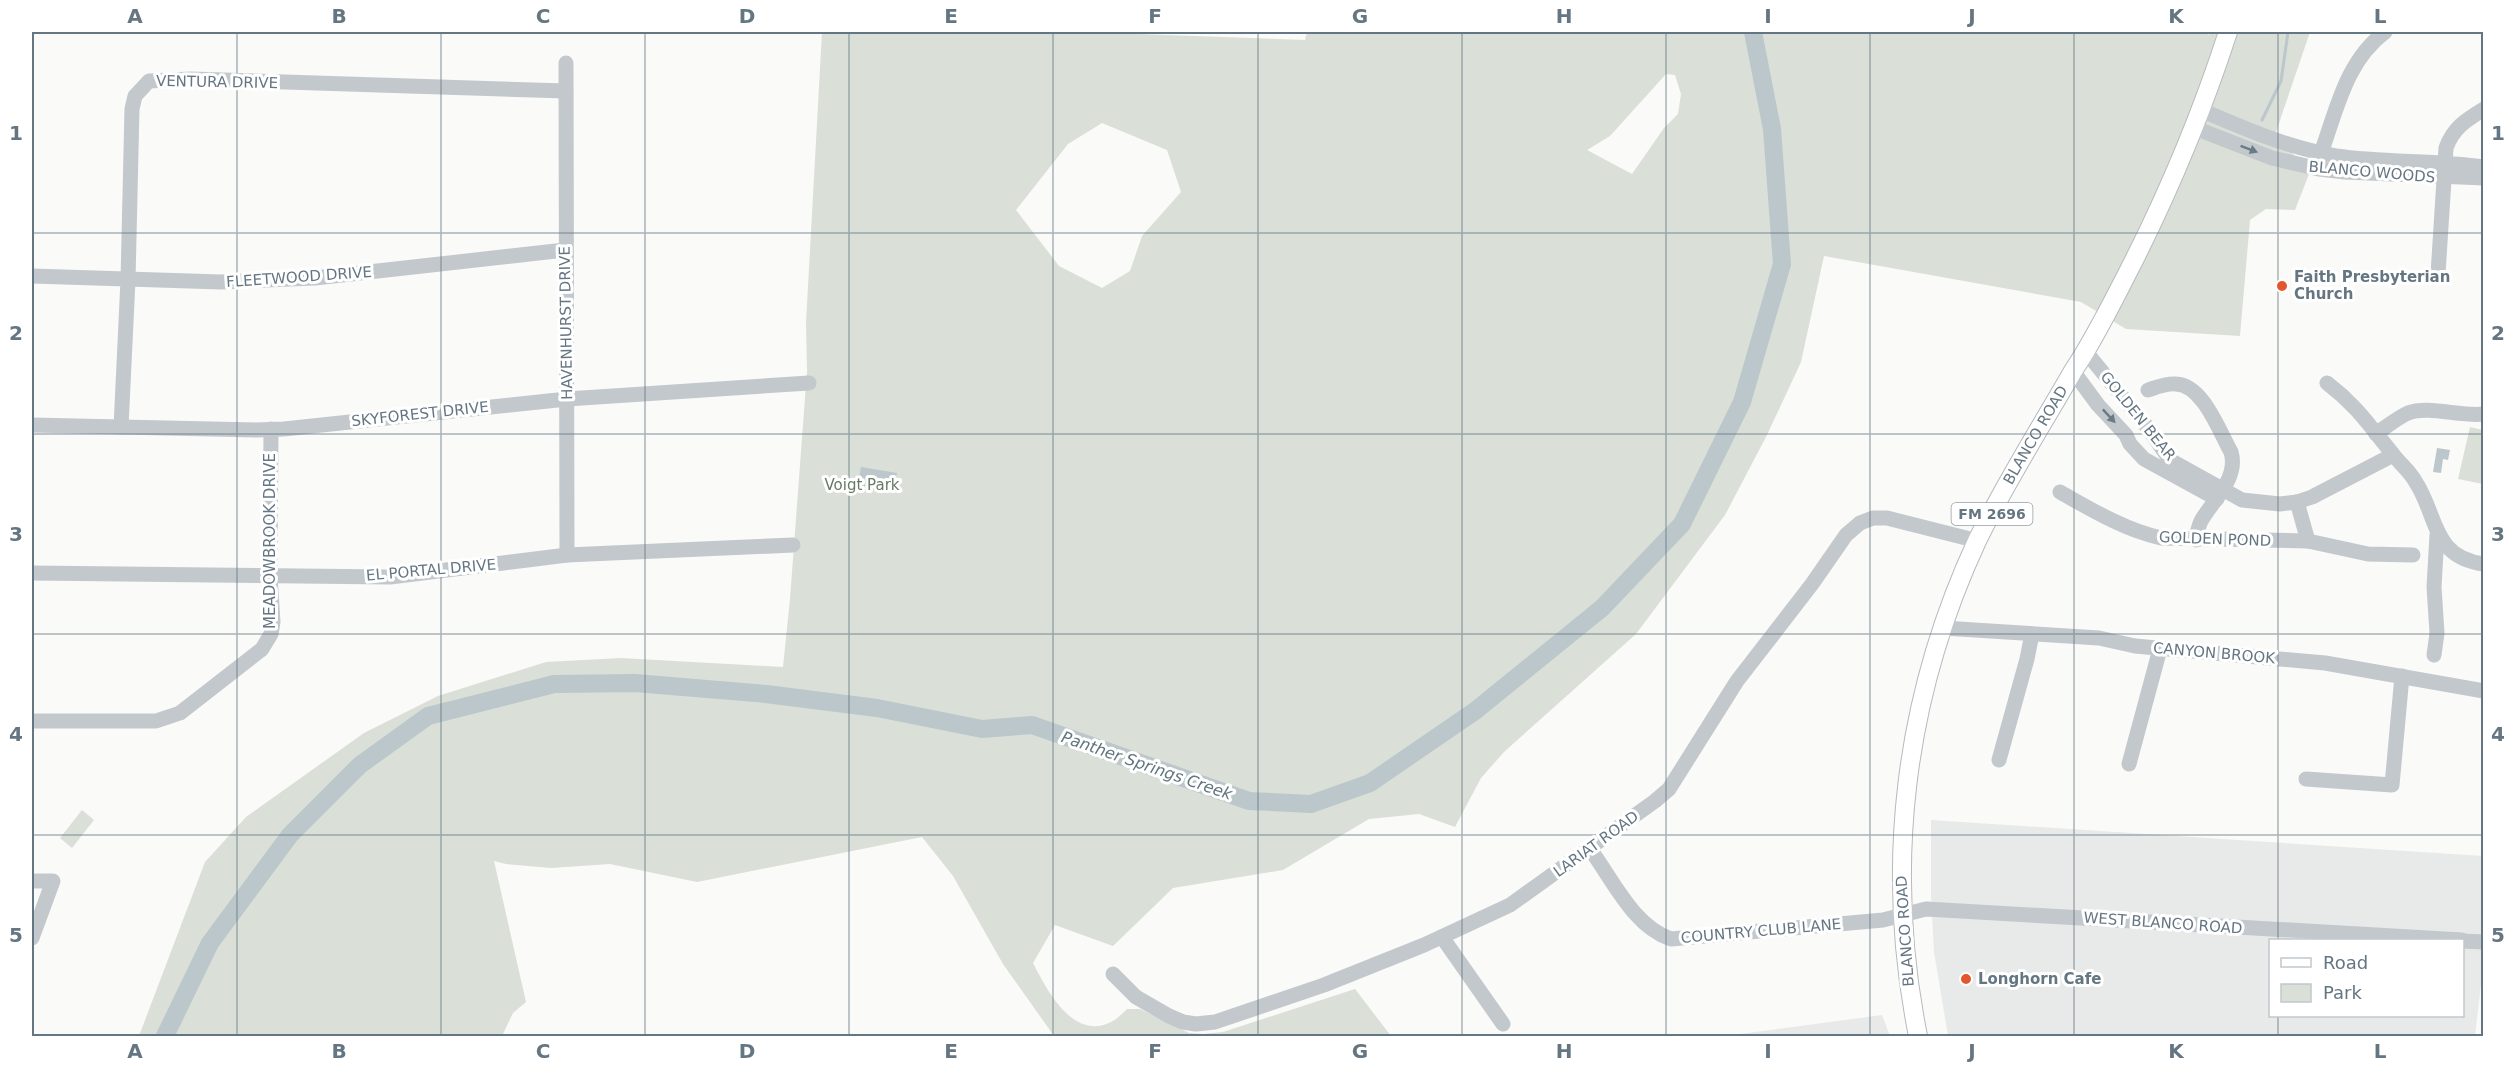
<svg xmlns="http://www.w3.org/2000/svg" width="2515" height="1068" font-family="'DejaVu Sans',sans-serif">
<rect width="100%" height="100%" fill="#fafaf8"/>
<g fill="#e8e9e9" fill-rule="evenodd">
<path d="M1931,820L2483,856L2484,959L2475,1036H1948L1934,952L1931,896ZM2270,940H2462V1016H2270Z"/>
<path d="M1882,1015L1890,1036H1725Z"/>
</g>
<g fill="#dadfd7" fill-rule="evenodd">
<path d="M822,32H1081L1305,40L1307,32H2208V35L2213,32H2310L2276,132L2309,174L2295,210L2266,209L2250,220L2240,336L2126,329L2081,302L1824,256L1801,362L1767,435L1725,515L1636,634L1504,752L1481,778L1455,827L1419,814L1369,819L1283,870L1173,888L1113,946L1055,925L1033,963C1047,990 1074,1043 1113,1021C1118,1018 1123,1013 1127,1009H1140L1189,1033L1203,1034L1223,1032L1355,989L1391,1036H1054L1003,964L953,876L922,837L697,882L610,864L551,868L506,864L494,861L526,1002L513,1013L502,1036H139L205,862L246,817L364,733L438,696L546,662L621,658L783,667L790,599L807,371L806,323ZM1666,74L1675,75L1681,94L1678,114L1664,128L1632,174L1587,150L1610,136ZM1102,123L1167,150L1181,192L1142,236L1130,271L1102,288L1059,266L1016,210L1068,144Z"/>
<path d="M2470,427L2483,430V484L2458,479Z"/>
<path d="M82,810L94,820L72,848L60,838Z"/>
</g>
<g fill="#bbc7cb">
<path d="M2437,448L2450,450L2448,460L2443,459L2441,473L2433,472Z"/>
<path d="M861,467L897,473L893,491L858,485Z"/>
</g>
<g fill="none" stroke-linecap="round" stroke-linejoin="round">
<path stroke="#bbc7cb" stroke-width="3" d="M2262,120L2281,81L2288,32"/>
<path stroke="#bbc7cb" stroke-width="18" d="M165,1036L210,943L290,835L360,765L428,716L554,684L635,683L766,694L877,708L982,729L1032,725L1249,801L1311,804L1370,783L1475,711L1602,608L1682,524L1742,402L1782,264L1772,129L1753,32"/>
<defs>
<g id="major">
<path id="s1" d="M1918,1036C1884,867 1904,698 1977,541C2005,483 2041,427 2073,371C2094,340 2111,305 2128,272C2168,194 2201,115 2228,32"/>
</g>
</defs>
<use href="#major" stroke="#b5babe" stroke-width="20"/>
<g stroke="#c3c8cc" stroke-width="15">
<path d="M566,63L567,555"/>
<path d="M2201,110C2245,129 2289,148 2336,156C2385,163 2435,160 2484,167"/>
<path d="M2195,128L2272,158L2319,169L2345,172L2484,178"/>
<path d="M2320,163L2321,153C2337,109 2346,61 2385,32"/>
<path d="M2438,274L2446,148C2453,128 2466,120 2484,109"/>
<path d="M32,276L221,282L315,278L565,250"/>
<path d="M2086,352L2148,428L2170,460L2242,500L2280,504L2297,502L2312,497L2393,455"/>
<path d="M2073,371L2098,405L2126,435L2130,444L2144,459L2217,499"/>
<path d="M2327,383C2356,405 2369,425 2392,453C2399,463 2409,470 2415,481C2438,515 2431,557 2484,564"/>
<path d="M2148,390C2157,387 2167,383 2176,384C2203,385 2219,431 2231,452C2239,478 2213,500 2201,521C2198,527 2197,534 2196,540"/>
<path d="M32,425L256,430L284,429L567,399L809,383"/>
<path d="M121,427L128,280L132,109L135,96L149,81L191,79L566,91"/>
<path d="M2376,434C2386,427 2397,418 2408,413C2428,405 2461,417 2484,414"/>
<path d="M2060,492C2092,510 2125,530 2161,538L2308,541L2368,554L2413,555"/>
<path d="M2297,502L2308,541"/>
<path d="M32,573L390,577L567,555L793,545"/>
<path d="M1943,628L2099,638L2135,646L2325,663L2484,691"/>
<path d="M2434,655L2437,633L2434,587L2437,535"/>
<path d="M32,721H156L180,713L262,649L271,634L273,622L270,577L271,429"/>
<path d="M1999,760L2027,659L2032,634"/>
<path d="M2129,764L2160,649"/>
<path d="M2306,779L2392,785L2402,676"/>
<path d="M1590,849C1613,880 1633,926 1671,939L1883,920L1926,909L2462,940"/>
<path d="M32,881H53L32,938"/>
<path d="M1442,937L1503,1024"/>
<path d="M2462,941L2484,942"/>
<path d="M1113,974L1136,997L1169,1016L1183,1022L1196,1024L1215,1022L1324,985L1424,945L1510,905L1655,801L1669,789L1737,681L1812,584L1846,535L1860,523L1873,518H1887L1978,541"/>
</g>
<use href="#major" stroke="#fff" stroke-width="18"/>
</g>
<defs><path id="oneway-solid" d="M-6-.8H1V-3.2L6.5 0L1 3.2V.8H-6Z" transform="scale(1.5)"/></defs>
<g fill="#6a7a87">
<use href="#oneway-solid" transform="translate(2249 149) rotate(21)"/>
<use href="#oneway-solid" transform="translate(2109 416) rotate(47)"/>
</g>
<path fill="none" stroke="#657683" stroke-width="1.5" stroke-opacity="0.55" d="M237,32V1036M441,32V1036M645,32V1036M849,32V1036M1053,32V1036M1258,32V1036M1462,32V1036M1666,32V1036M1870,32V1036M2074,32V1036M2278,32V940M32,233H2484M32,434H2484M32,634H2484M32,835H2484M2278,1016V1036"/>
<g fill="#e4572e" stroke="#fff" stroke-width="2">
<circle cx="2282" cy="286" r="6"/>
<circle cx="1966" cy="979" r="6"/>
</g>
<g text-anchor="middle" stroke-width="6" stroke-linejoin="round" paint-order="stroke">
<rect fill="#fff" stroke="#939fa8" stroke-width="1.5" x="1951.5" y="503" width="81" height="22" rx="4.5"/>
<g font-size="14" font-weight="bold" fill="#657683">
<text x="1992" y="519">FM 2696</text>
</g>
<g font-size="15" fill="#657683" stroke="#fff">
<text transform="translate(217 82) rotate(1)" y="5">VENTURA DRIVE</text>
<text transform="translate(2372 172) rotate(5)" y="5">BLANCO WOODS</text>
<text transform="translate(299 277) rotate(-4)" y="5">FLEETWOOD DRIVE</text>
<text transform="translate(566 323) rotate(-91)" y="5">HAVENHURST DRIVE</text>
<text transform="translate(420 414) rotate(-6)" y="5">SKYFOREST DRIVE</text>
<text transform="translate(2138 416) rotate(51)" y="5">GOLDEN BEAR</text>
<text dy="5" stroke="none"><textPath href="#s1" startOffset="628">BLANCO ROAD</textPath></text>
<text transform="translate(2215 539) rotate(2)" y="5">GOLDEN POND</text>
<text transform="translate(270 541) rotate(-90)" y="5">MEADOWBROOK DRIVE</text>
<text transform="translate(431 570) rotate(-5)" y="5">EL PORTAL DRIVE</text>
<text transform="translate(2214 653) rotate(5)" y="5">CANYON BROOK</text>
<text transform="translate(1596 844) rotate(-36)" y="5">LARIAT ROAD</text>
<text transform="translate(2163 923) rotate(4)" y="5">WEST BLANCO ROAD</text>
<text transform="translate(1761 931) rotate(-5)" y="5">COUNTRY CLUB LANE</text>
<text transform="translate(1905 931) rotate(-94)" y="5">BLANCO ROAD</text>
</g>
<g font-size="15" font-weight="bold" fill="#657683" stroke="#fff" text-anchor="start">
<text x="2294" y="282">Faith Presbyterian<tspan x="2294" dy="17">Church</tspan></text>
<text x="1978" y="984">Longhorn Cafe</text>
</g>
<g font-size="15" fill="#687a64" stroke="#fff">
<text x="862" y="490">Voigt Park</text>
</g>
<g font-size="16" font-style="italic" fill="#60757c" stroke="#fff">
<text transform="translate(1147 765) rotate(19)" y="6">Panther Springs Creek</text>
</g>
</g>
<rect width="2515" height="1068" fill="none" stroke="#ffffff" stroke-width="66"/>
<rect x="2269" y="939" width="195" height="78" fill="#ffffff" stroke="#c1c8cd" stroke-width="1.5"/>
<rect x="2281" y="958" width="30" height="9" fill="#ffffff" stroke="#c1c8cd" stroke-width="1.5"/>
<text x="2323" y="969" font-size="18" fill="#657683">Road</text>
<rect x="2281" y="984" width="30" height="18" fill="#dadfd7" stroke="#c1c8cd" stroke-width="1.5"/>
<text x="2323" y="999" font-size="18" fill="#657683">Park</text>
<rect x="33" y="33" width="2449" height="1002" fill="none" stroke="#657683" stroke-width="2"/>
<g font-size="20" text-anchor="middle" font-weight="bold" fill="#657683">
<text x="135" y="23">A</text>
<text x="339" y="23">B</text>
<text x="543" y="23">C</text>
<text x="747" y="23">D</text>
<text x="951" y="23">E</text>
<text x="1155" y="23">F</text>
<text x="1360" y="23">G</text>
<text x="1564" y="23">H</text>
<text x="1768" y="23">I</text>
<text x="1972" y="23">J</text>
<text x="2176" y="23">K</text>
<text x="2380" y="23">L</text>
<text x="16" y="140">1</text>
<text x="2498" y="140">1</text>
<text x="16" y="340">2</text>
<text x="2498" y="340">2</text>
<text x="16" y="541">3</text>
<text x="2498" y="541">3</text>
<text x="16" y="741">4</text>
<text x="2498" y="741">4</text>
<text x="16" y="942">5</text>
<text x="2498" y="942">5</text>
<text x="135" y="1058">A</text>
<text x="339" y="1058">B</text>
<text x="543" y="1058">C</text>
<text x="747" y="1058">D</text>
<text x="951" y="1058">E</text>
<text x="1155" y="1058">F</text>
<text x="1360" y="1058">G</text>
<text x="1564" y="1058">H</text>
<text x="1768" y="1058">I</text>
<text x="1972" y="1058">J</text>
<text x="2176" y="1058">K</text>
<text x="2380" y="1058">L</text>
</g>
</svg>
